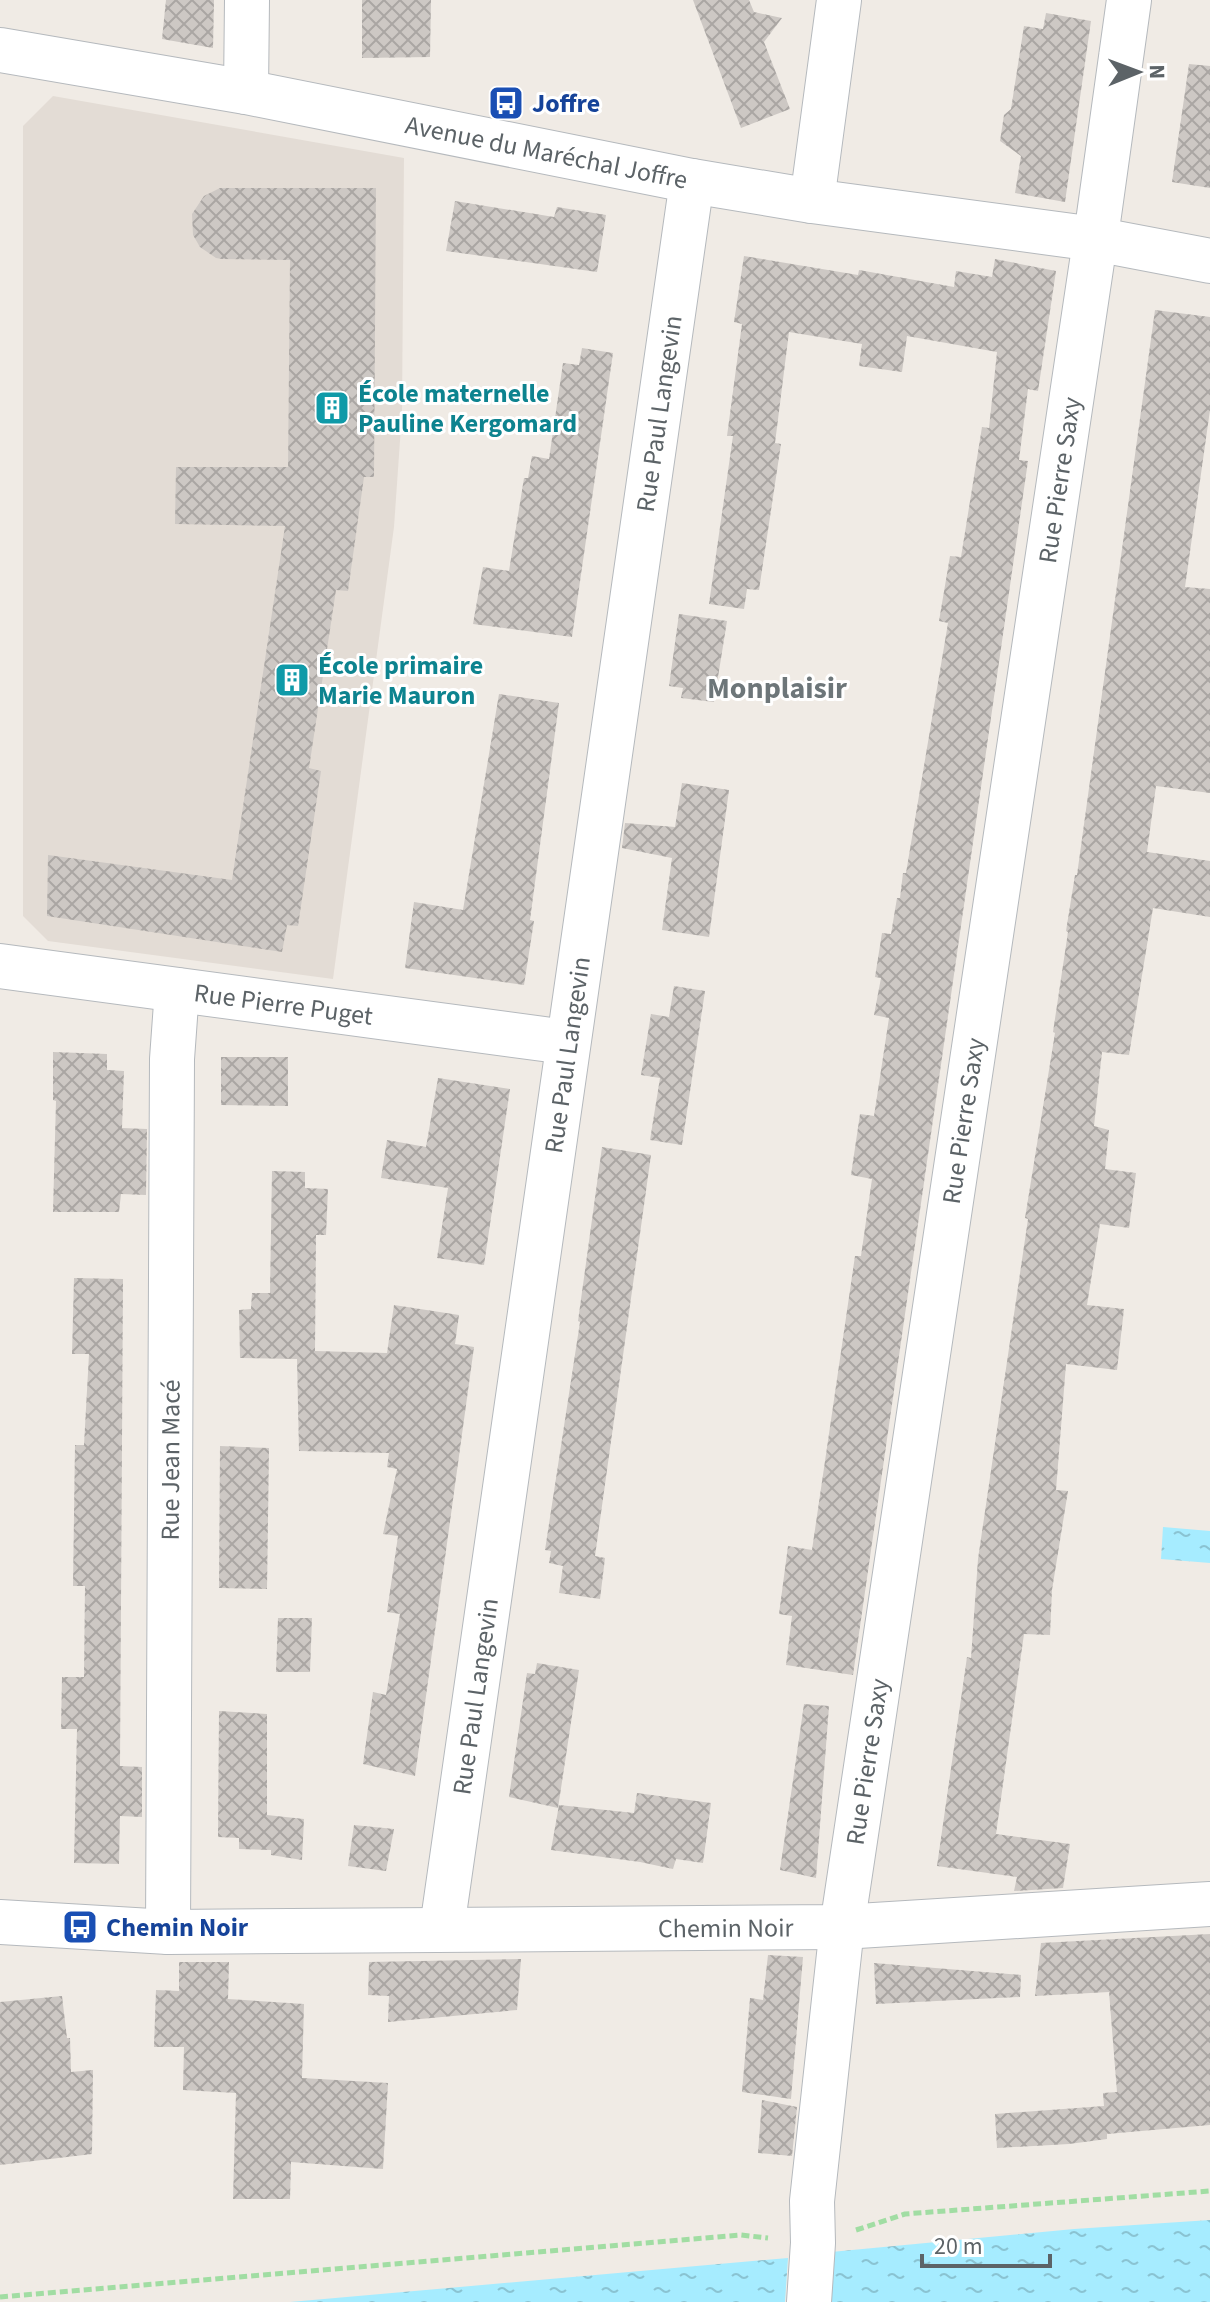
<svg xmlns="http://www.w3.org/2000/svg" width="1210" height="2302" font-family="'Source Sans 3',sans-serif">
<defs>
<pattern id="water-ripples" width="26" height="14" patternUnits="userSpaceOnUse" patternTransform="scale(2)"><rect width="26" height="14" fill="#a6ecff"/><path d="M2 4q2-2 4 0t4 0M15 11q2-2 4 0t4 0" fill="none" stroke="#8ac3d2"/></pattern>
<pattern id="building-cross-hatch" width="8" height="8" patternUnits="userSpaceOnUse" patternTransform="scale(2)"><rect width="8" height="8" fill="#cdc8c4"/><path d="M0 0l8 8M0 8l8-8" fill="none" stroke="#aaa6a3"/></pattern>
</defs>
<rect width="100%" height="100%" fill="#f0ebe5"/>
<path fill="#e3dcd5" d="M53,96L404,158L402,412L394,527L333,979L48,941L23,916V126Z"/>
<g fill="url(#water-ripples)">
<path d="M1163,1527L1210,1531V1563L1161,1559Z"/>
<path d="M1210,2220V2302H826L831,2252L1074,2229Z"/>
<path d="M788,2258L785,2302H290Z"/>
</g>
<g fill="url(#building-cross-hatch)">
<path d="M166,0H214L213,48L162,39Z"/>
<path d="M362,0H431L430,57L362,58Z"/>
<path d="M693,0H749L754,12L782,18L764,42L790,109L741,128Z"/>
<path d="M1046,13L1091,21L1065,202L1015,193L1021,156L1000,141L1004,115L1011,109L1024,26L1043,29Z"/>
<path d="M1189,64L1210,66V188L1172,182Z"/>
<path d="M220,188H376L374,477H364L348,591L336,590L309,768L321,771L298,926L287,925L282,952L47,916L48,855L232,880L285,526L175,524L176,467H288L290,260L222,259L216,258L200,247L193,235L192,214L204,196Z"/>
<path d="M455,201L554,217L557,207L606,215L597,272L446,251Z"/>
<path d="M744,256L858,275L859,270L954,287L956,271L992,277L995,259L1056,271L1038,391L1028,389L1019,460L1028,461L853,1675L786,1665L792,1616L779,1614L788,1546L812,1550L855,1256H861L872,1179L851,1175L860,1114L874,1116L889,1018L874,1015L881,978L875,977L882,933L891,934L897,898H900L903,873H906L948,623L939,621L950,556L961,557L982,427L989,428L997,352L907,336L902,372L859,366L862,344L789,332L775,443L781,444L759,590L747,589L744,609L709,604L733,436H727L742,324L734,322Z"/>
<path d="M1155,310L1210,317V410L1185,587L1210,589V793L1156,786L1147,852L1210,861V917L1153,908L1129,1055L1102,1052L1094,1126L1109,1130L1105,1169L1136,1173L1129,1228L1100,1224L1087,1305L1124,1309L1117,1370L1066,1364L1056,1490L1068,1491L1052,1590L1050,1635L1024,1634L996,1834L1070,1844L1063,1888L1014,1891L1017,1877L937,1866L967,1657L971,1658L978,1559L1028,1219L1025,1218L1055,1033L1053,1032L1068,932L1066,931L1075,875H1077Z"/>
<path d="M582,348L613,353L572,637L473,624L483,567L509,571L524,478H528L532,456L549,459L563,363L579,365Z"/>
<path d="M679,614L727,621L714,702L681,698L683,688L669,686Z"/>
<path d="M499,694L559,703L530,920L534,921L524,985L405,968L414,902L463,910Z"/>
<path d="M682,783L729,790L709,937L662,930L672,858L622,848L625,823L675,827Z"/>
<path d="M674,986L705,991L682,1145L650,1140L660,1078L641,1075L651,1014L669,1017Z"/>
<path d="M53,1052L107,1054V1070L124,1071L122,1128L147,1129L146,1195L121,1194L119,1212H53L56,1101L53,1100Z"/>
<path d="M221,1057H288V1106L221,1105Z"/>
<path d="M438,1078L510,1089L484,1265L437,1258L448,1188L381,1178L387,1140L426,1147Z"/>
<path d="M602,1147L651,1155L595,1556L605,1558L600,1599L559,1593L563,1566L549,1563L551,1551L545,1550L580,1322L578,1321Z"/>
<path d="M272,1171L305,1172V1188L328,1189L326,1235H316L315,1351L387,1353L394,1305L459,1315L455,1344L474,1347L415,1776L363,1764L373,1692L386,1695L400,1614L387,1612L398,1536L383,1534L397,1469L387,1467L389,1453L299,1451L297,1359L240,1358L239,1310L251,1309L252,1293H270Z"/>
<path d="M74,1278L123,1279L120,1766L142,1767V1817L120,1816L119,1864L74,1863L77,1729H61L62,1677H84L85,1586H73L75,1445H84L89,1354H72Z"/>
<path d="M220,1446L269,1448L267,1589L219,1588Z"/>
<path d="M278,1618H312L310,1672H276Z"/>
<path d="M537,1663L579,1670L558,1808L509,1797L527,1673L535,1674Z"/>
<path d="M804,1704L829,1706L816,1878L780,1870Z"/>
<path d="M219,1711L267,1714V1815L304,1819L302,1860L271,1855V1850L239,1849V1838L218,1837Z"/>
<path d="M637,1793L711,1803L703,1863L676,1859L673,1869L640,1862L551,1850L559,1805L634,1813Z"/>
<path d="M354,1825L394,1829L386,1871L348,1866Z"/>
<path d="M1210,1934V2125L1107,2134V2139L1069,2144L997,2148L995,2114L1104,2106L1103,2093L1117,2092L1109,1992L1035,1996L1041,1943Z"/>
<path d="M768,1955L803,1957L791,2099L742,2092L750,1998L763,2000Z"/>
<path d="M521,1959L517,2010L388,2022L389,1996L368,1995L369,1962Z"/>
<path d="M179,1962H229L228,1999L304,2004L302,2078L388,2083L383,2169L291,2162L290,2199H233L236,2093L183,2090L184,2047H154L156,1990L179,1991Z"/>
<path d="M874,1963L1021,1975L1020,1997L876,2004Z"/>
<path d="M62,1996L67,2038H70L71,2072L93,2070L92,2154L0,2165V2002Z"/>
<path d="M762,2100L797,2107L792,2156L758,2153Z"/>
</g>
<g fill="none" stroke-linecap="round" stroke-linejoin="round">
<defs>
<g id="minor">
<path id="s1" d="M0,50L246,92L692,181L812,201L1095,239L1210,261"/>
<path d="M246,92L247,0"/>
<path d="M812,201L839,0"/>
<path id="s2" d="M0,966L566,1042"/>
<path id="s3" d="M0,1922L168,1932L842,1927L1210,1904"/>
<path id="s4" d="M442,1928L692,181"/>
<path id="s5" d="M168,1932L172,1059L177,990"/>
<path id="s6" d="M809,2302L813,2243L812,2201L842,1927L1099,215L1129,0"/>
</g>
</defs>
<use href="#minor" stroke="#b5b9bd" stroke-width="46"/>
<g stroke="#a1dda3" stroke-width="5" stroke-dasharray="8 4" stroke-linecap="butt">
<path d="M856,2230L905,2214L1210,2191"/>
<path d="M0,2297L741,2235L768,2238"/>
</g>
<use href="#minor" stroke="#fff" stroke-width="44"/>
</g>
<defs>
<symbol id="bus-square" viewBox="-11 -11 22 22"><rect x="-9" y="-9" width="18" height="18" rx="4" fill="#1a4fb4" stroke="#fff"/><path d="M-5-6H5V4H4V6H2V4H-2V6H-4V4H-5ZM-3.5-4V0h7V-4ZM-3.5 1.2v1.5H-2V1.2ZM2 1.2v1.5H3.5V1.2Z" fill="#fff"/></symbol>
<symbol id="building-square" viewBox="-11 -11 22 22"><rect x="-9" y="-9" width="18" height="18" rx="4" fill="#0f9aa8" stroke="#fff"/><path d="M-4-6H4V6H1V3H-1V6H-4ZM-2.5-4.3h1.7v1.8h-1.7ZM.8-4.3h1.7v1.8H.8ZM-2.5-1h1.7V.8h-1.7ZM.8-1h1.7V.8H.8Z" fill="#fff"/></symbol>
</defs>
<g fill-rule="evenodd">
<use href="#bus-square" x="486" y="83" width="40" height="40"/>
<use href="#building-square" x="312" y="388" width="40" height="40"/>
<use href="#building-square" x="272" y="660" width="40" height="40"/>
<use href="#bus-square" x="60" y="1907" width="40" height="40"/>
</g>
<g text-anchor="middle" stroke-width="6" stroke-linejoin="round" paint-order="stroke">
<g font-size="26" font-weight="bold" fill="#164399" stroke="#fff" text-anchor="start">
<text x="532" y="112">Joffre</text>
<text x="106" y="1936">Chemin Noir</text>
</g>
<g font-size="26" fill="#5c6367" stroke="#fff">
<text dy="9" stroke="none"><textPath href="#s1" startOffset="556">Avenue du Maréchal Joffre</textPath></text>
<text dy="9" stroke="none"><textPath href="#s4" startOffset="1530">Rue Paul Langevin</textPath></text>
<text dy="9" stroke="none"><textPath href="#s6" startOffset="1840">Rue Pierre Saxy</textPath></text>
<text dy="9" stroke="none"><textPath href="#s2" startOffset="286">Rue Pierre Puget</textPath></text>
<text dy="9" stroke="none"><textPath href="#s4" startOffset="882">Rue Paul Langevin</textPath></text>
<text dy="9" stroke="none"><textPath href="#s6" startOffset="1192">Rue Pierre Saxy</textPath></text>
<text dy="9" stroke="none"><textPath href="#s5" startOffset="472">Rue Jean Macé</textPath></text>
<text dy="9" stroke="none"><textPath href="#s4" startOffset="234">Rue Paul Langevin</textPath></text>
<text dy="9" stroke="none"><textPath href="#s6" startOffset="544">Rue Pierre Saxy</textPath></text>
<text dy="9" stroke="none"><textPath href="#s3" startOffset="726">Chemin Noir</textPath></text>
</g>
<g font-size="26" font-weight="bold" fill="#0d838f" stroke="#fff" text-anchor="start">
<text x="358" y="402">École maternelle<tspan x="358" dy="30">Pauline Kergomard</tspan></text>
<text x="318" y="674">École primaire<tspan x="318" dy="30">Marie Mauron</tspan></text>
</g>
<g font-size="30" font-weight="bold" fill="#6d7679" stroke="#fff">
<text x="777" y="698">Monplaisir</text>
</g>
</g>
<g transform="translate(1138 72) rotate(89)" stroke="#ffffff" stroke-width="6" paint-order="stroke">
<path d="M0-6L14 30L0 20L-14 30Z" fill="#5c6367"/>
<text y="-12" font-size="22" font-weight="bold" text-anchor="middle" fill="#5c6367">N</text>
</g>
<path d="M922 2254v12h128v-12" fill="none" stroke="#5c6367" stroke-width="4"/>
<text x="934" y="2254" font-size="24" fill="#5c6367" stroke="#ffffff" stroke-width="6" paint-order="stroke">20 m</text>
</svg>
